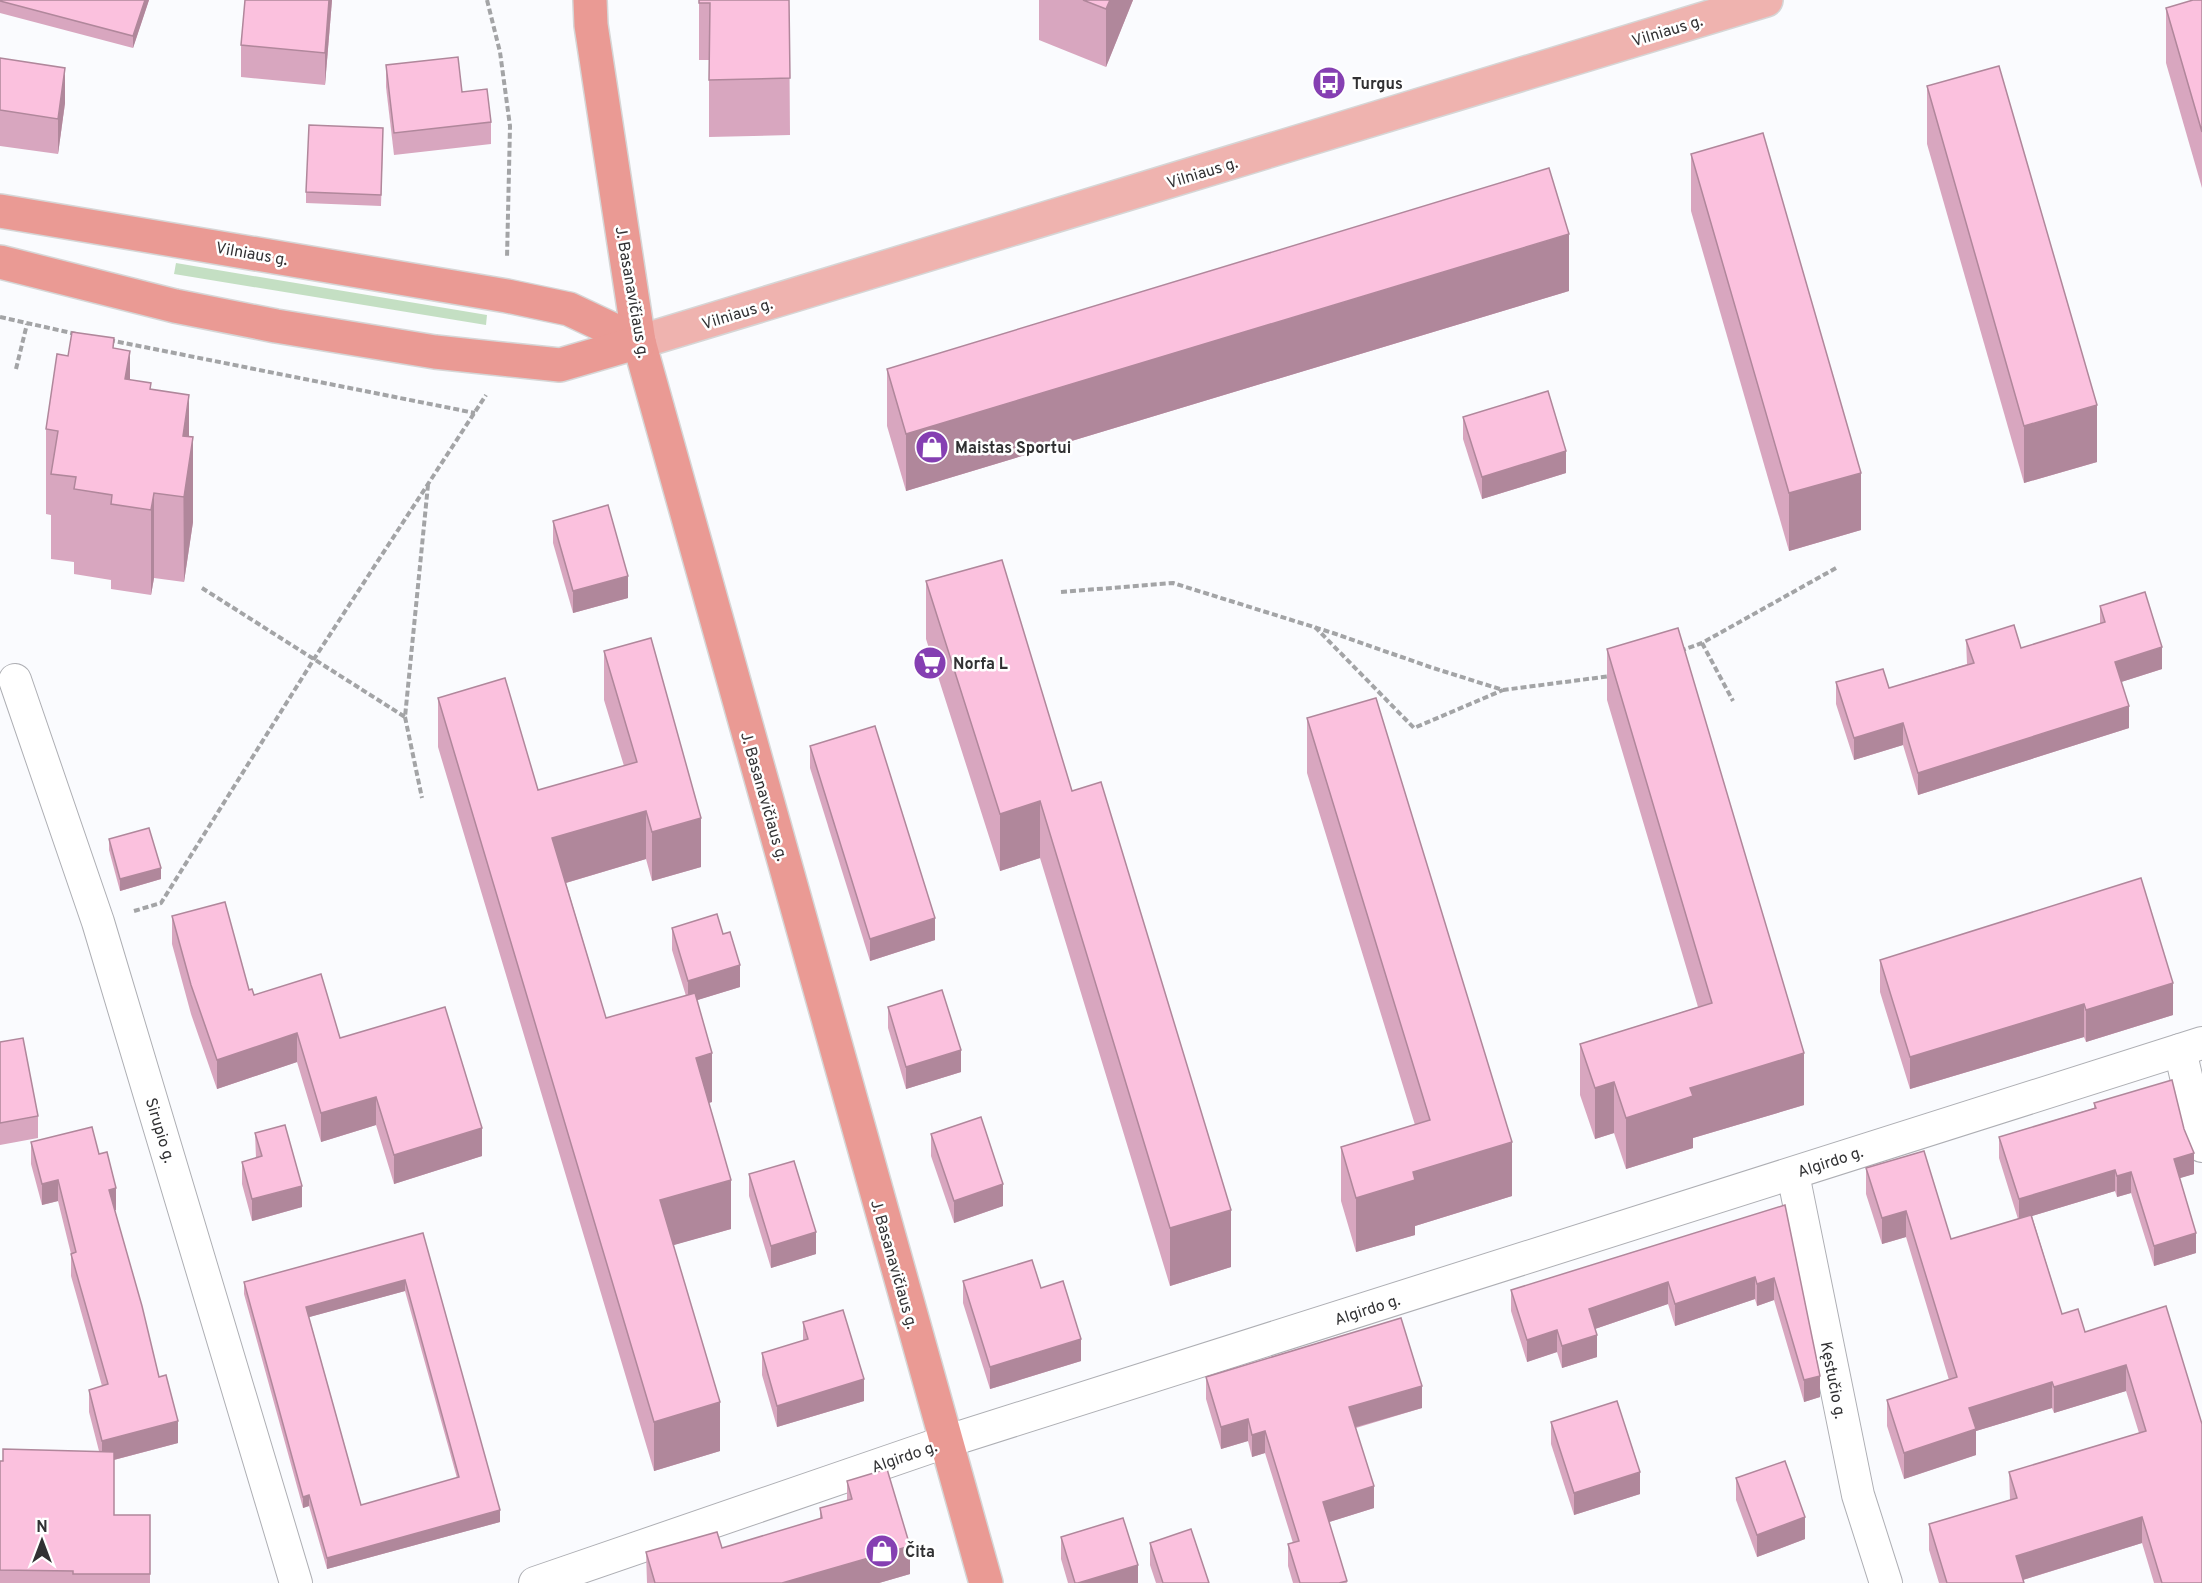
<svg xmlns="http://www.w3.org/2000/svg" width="2202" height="1583" font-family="Overpass,sans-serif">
<rect width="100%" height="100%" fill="#fafbfe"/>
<path fill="#c4dfc3" d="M176,263L487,315L486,325L174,274Z"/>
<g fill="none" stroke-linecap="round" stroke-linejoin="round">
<defs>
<g id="minor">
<path d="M15,680L98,922L296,1583"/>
<path d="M2180,1050L2202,1146"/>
<path d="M1793,1174L1858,1495L1886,1583"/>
<path d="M535,1583L945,1442L2202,1043"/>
</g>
<path id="primary" d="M639,342L1766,0"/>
<g id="trunk">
<path d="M590,0L591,25L639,342L986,1583"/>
<path d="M0,211L507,296L569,309L639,342"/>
<path d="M0,262L175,306L276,326L435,352L560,365L639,342"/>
</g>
</defs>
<use href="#minor" stroke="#aeafb4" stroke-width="34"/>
<use href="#primary" stroke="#d6d6d6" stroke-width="36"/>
<use href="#trunk" stroke="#d6d6d6" stroke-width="36"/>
<g stroke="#a3a4a6" stroke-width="4" stroke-dasharray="6 3" stroke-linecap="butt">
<path d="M487,0L500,52L510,126L507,258"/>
<path d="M0,317L76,334"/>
<path d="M109,340L475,413"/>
<path d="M16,369L27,324"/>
<path d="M202,588L405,717L428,485"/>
<path d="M1061,592L1173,583L1333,633L1430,667L1503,690L1611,676"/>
<path d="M1315,627L1414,728L1503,690"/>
<path d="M1702,643L1733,701"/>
<path d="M1680,651L1702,643L1836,568"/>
<path d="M405,717L422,798"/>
<path d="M134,911L161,903L314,659L486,395"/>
</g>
<use href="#minor" stroke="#fff" stroke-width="32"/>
<use href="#primary" stroke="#efb3af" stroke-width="33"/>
<use href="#trunk" stroke="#ea9a94" stroke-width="33"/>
</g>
<g fill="#d8a6bf" fill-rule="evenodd">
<path d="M0,0H149L133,48L0,13Z"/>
<path d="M245,0H332L325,85L241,77V45Z"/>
<path d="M699,0H789L790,135L709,137V60H699Z"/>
<path d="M1039,0H1133L1106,67L1039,40Z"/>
<path d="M2202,0V188L2166,63V8Z"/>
<path d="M0,58L65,103L58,154L0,146Z"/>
<path d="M386,65L462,92L491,122V144L394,155L386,87Z"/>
<path d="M1927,86L2097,462L2024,483L1927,144Z"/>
<path d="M383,139L381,206L306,203V192Z"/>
<path d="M1691,154L1861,530L1789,551L1691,211Z"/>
<path d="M1569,291L906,491L887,426V369Z"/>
<path d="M114,348L130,380L151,389L189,437L193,522L184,582L154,578L151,595L111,589V580L74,574V562L51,559V515L46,514V429L68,356Z"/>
<path d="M1463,417L1566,473L1482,499L1463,439Z"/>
<path d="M553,521L628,598L573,613L553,543Z"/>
<path d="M926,581L1072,791L1231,1267L1170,1286L1040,858L1000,871L926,639Z"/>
<path d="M2100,606L2162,669L2121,682L2129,728L1918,795L1903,745L1854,760L1836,704V682L1889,688L1967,664L1966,640L2021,648L2100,624Z"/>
<path d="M1607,649L1804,1105L1693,1138V1148L1626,1169L1614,1133L1595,1139L1580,1095V1044L1698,1007L1607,700Z"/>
<path d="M604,651L701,867L652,881L646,859L566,883L606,1018L686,996L672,950V928L740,987L697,1000L712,1102L709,1103L731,1229L673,1245L720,1451L654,1471L438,747V698L538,790L624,766L604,700Z"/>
<path d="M1307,718L1512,1196L1415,1226V1235L1356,1252L1341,1201V1147L1415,1125L1307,773Z"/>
<path d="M810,746L935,940L870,961L810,768Z"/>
<path d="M109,839L161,879L120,891L109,850Z"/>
<path d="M172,916L254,995L340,1038L482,1156L394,1184L376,1125L321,1142L297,1062L217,1089L191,1014L172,944Z"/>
<path d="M1880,960L2173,1015L2086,1042L2084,1037L1910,1089L1880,992Z"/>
<path d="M888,1007L961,1072L906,1089L888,1028Z"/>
<path d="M0,1042L38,1116V1138L0,1145Z"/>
<path d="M2094,1103L2194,1174L2179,1178L2196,1253L2154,1266L2131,1193L2117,1197L2115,1191L2032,1216L2062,1314L2085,1332L2166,1306L2202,1583H2154L2142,1543L2023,1580L2024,1583H1939L1929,1550V1524L2010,1500L2009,1472L2139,1433L2126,1391L2054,1413L2052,1408L1976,1431V1455L1904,1479L1887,1426V1400L1949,1380L1906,1237L1882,1244L1866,1194V1168L1951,1239L2018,1219L1999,1158V1137L2094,1108Z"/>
<path d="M255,1133L302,1207L252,1221L242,1184V1162L256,1158Z"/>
<path d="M931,1134L1003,1206L954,1223L931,1156Z"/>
<path d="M31,1142L99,1154L116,1210H115L159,1377L178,1443L114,1460V1515H150V1583H0V1461L99,1451L89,1412V1390L102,1386L71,1276V1254L58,1201L42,1205L31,1164Z"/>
<path d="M749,1174L816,1254L771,1268L749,1196Z"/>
<path d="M1785,1205L1820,1397L1804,1402L1774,1300L1757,1306L1755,1299L1675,1326L1668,1304L1595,1329L1597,1357L1562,1368L1557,1352L1527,1362L1511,1311V1290Z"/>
<path d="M423,1233L500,1522L327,1569L309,1506L303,1508L244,1294V1282ZM405,1291L457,1478L361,1505L309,1317Z"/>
<path d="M963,1281L1041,1288L1081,1361L990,1389L963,1303Z"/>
<path d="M803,1322L864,1401L777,1427L762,1375V1353L803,1341Z"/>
<path d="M1206,1377L1422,1408L1356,1428L1374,1508L1329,1522L1347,1583H1293L1288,1566V1544L1293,1543L1265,1453L1252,1457L1248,1441L1221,1449L1206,1399Z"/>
<path d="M1551,1422L1640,1494L1574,1515L1551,1444Z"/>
<path d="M1736,1478L1805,1539L1757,1557L1736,1500Z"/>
<path d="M847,1481L910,1574L879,1583H647L646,1552L722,1548L820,1519V1508L847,1501Z"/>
<path d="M1061,1537L1138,1583H1068L1061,1559Z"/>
<path d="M1150,1543L1209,1583H1156L1150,1565Z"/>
</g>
<g fill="#b0879b">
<path d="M145,0H149L133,48V36Z"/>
<path d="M329,0H332L325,85V53Z"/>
<path d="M1110,0H1133L1106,67V9Z"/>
<path d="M65,68V103L58,154V119Z"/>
<path d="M1569,234V291L906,491V434Z"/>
<path d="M130,351V436L125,379Z"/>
<path d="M189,395V462L193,437V522L184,582L183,436Z"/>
<path d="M2097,405V462L2024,483V426Z"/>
<path d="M1566,451V473L1482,499V477Z"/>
<path d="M1861,473V530L1789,551V493Z"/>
<path d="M154,493V578L151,595V510Z"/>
<path d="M628,576V598L573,613V591Z"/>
<path d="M2162,647V669L2115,684V662Z"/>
<path d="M2129,706V728L1918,795V773Z"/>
<path d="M1903,723V745L1854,760V738Z"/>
<path d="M1040,801V858L1000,871V814Z"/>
<path d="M646,811V859L552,887V838Z"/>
<path d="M701,818V867L652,881V832Z"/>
<path d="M161,868V879L120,891V879Z"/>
<path d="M935,918V940L870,961V939Z"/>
<path d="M740,965V987L688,1003V981Z"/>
<path d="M2173,983V1015L2086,1042V1010Z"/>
<path d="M2084,1004V1037L1910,1089V1057Z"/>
<path d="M297,1033V1062L217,1089V1060Z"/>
<path d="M961,1050V1072L906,1089V1067Z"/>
<path d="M712,1053V1102L696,1106V1058Z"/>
<path d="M1804,1053V1105L1693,1138V1148L1626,1169V1118L1690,1088Z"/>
<path d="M1614,1082V1133L1595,1139V1088Z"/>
<path d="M376,1097V1125L321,1142V1113Z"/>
<path d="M482,1128V1156L394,1184V1155Z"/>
<path d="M1512,1142V1196L1415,1226V1235L1356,1252V1198L1413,1172Z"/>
<path d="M2194,1153V1174L2174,1180V1159Z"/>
<path d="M2115,1170V1191L2019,1220V1199Z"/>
<path d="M2131,1172V1193L2117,1197V1176Z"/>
<path d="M58,1180V1201L42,1205V1184Z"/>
<path d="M731,1180V1229L660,1249V1200Z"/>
<path d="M1003,1184V1206L954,1223V1201Z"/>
<path d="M302,1186V1207L252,1221V1199Z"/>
<path d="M116,1188V1210L109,1212V1190Z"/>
<path d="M1231,1210V1267L1170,1286V1228Z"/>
<path d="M1906,1211V1237L1882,1244V1218Z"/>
<path d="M816,1232V1254L771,1268V1246Z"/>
<path d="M2196,1233V1253L2154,1266V1246Z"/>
<path d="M1755,1277V1299L1675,1326V1304Z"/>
<path d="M1774,1278V1300L1757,1306V1284Z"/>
<path d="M405,1280V1291L306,1318V1307Z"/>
<path d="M1668,1282V1304L1589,1331V1309Z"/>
<path d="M1557,1330V1352L1527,1362V1340Z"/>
<path d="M1597,1335V1357L1562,1368V1346Z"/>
<path d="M1081,1339V1361L990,1389V1367Z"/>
<path d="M2126,1365V1391L2054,1413V1387Z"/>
<path d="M1820,1376V1397L1804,1402V1380Z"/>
<path d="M864,1379V1401L777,1427V1406Z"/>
<path d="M2052,1382V1408L1976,1431V1455L1904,1479V1453L1969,1408Z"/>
<path d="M1422,1386V1408L1349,1429V1407Z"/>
<path d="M720,1402V1451L654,1471V1422Z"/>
<path d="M1248,1419V1441L1221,1449V1427Z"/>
<path d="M178,1421V1443L102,1463V1441Z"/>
<path d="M1265,1431V1453L1252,1457V1435Z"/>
<path d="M1640,1472V1494L1574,1515V1493Z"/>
<path d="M1374,1486V1508L1323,1524V1502Z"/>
<path d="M309,1495V1506L303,1508V1497Z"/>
<path d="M500,1510V1522L327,1569V1558Z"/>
<path d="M1805,1517V1539L1757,1557V1535Z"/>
<path d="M2142,1517V1543L2016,1582V1556Z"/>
<path d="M910,1546V1574L879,1583H782Z"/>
<path d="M1138,1565V1583H1078Z"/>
</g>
<g fill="#fbc1de" stroke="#b0879b" stroke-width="1.5" fill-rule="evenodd">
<path d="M0,0H145L133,36L0,1Z"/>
<path d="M245,0H329L325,53L241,45Z"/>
<path d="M699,0H789L790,78L709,80L710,3H699Z"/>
<path d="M1083,0H1110L1106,9Z"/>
<path d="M2193,0H2202V132L2166,8Z"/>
<path d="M458,57L462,92L487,89L491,122L394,133L386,65Z"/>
<path d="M0,58L65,68L58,119L0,110Z"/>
<path d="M1999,66L2097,405L2024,426L1927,86Z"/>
<path d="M309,125L383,128L381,195L306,192Z"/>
<path d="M1763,133L1861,473L1789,493L1691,154Z"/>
<path d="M1549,168L1569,234L906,434L887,369Z"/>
<path d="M72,332L114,338L113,348L130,351L125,379L151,383L150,389L189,395L183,436L193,437L184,497L154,493L151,510L111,504L112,495L74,489L76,477L51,474L58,431L46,429L57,354L68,356Z"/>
<path d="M1548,391L1566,451L1482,477L1463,417Z"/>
<path d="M608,505L628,576L573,591L553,521Z"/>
<path d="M1002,560L1072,791L1101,782L1231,1210L1170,1228L1040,801L1000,814L926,581Z"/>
<path d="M2145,592L2162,647L2115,662L2129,706L1918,773L1903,723L1854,738L1836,682L1883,669L1889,688L1974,663L1966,640L2014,625L2021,648L2105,622L2100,606Z"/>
<path d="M1678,628L1804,1053L1690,1088L1693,1096L1626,1118L1614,1082L1595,1088L1580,1044L1712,1003L1607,649Z"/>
<path d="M651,638L701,818L652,832L646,811L552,838L606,1018L695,993L712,1053L696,1058L731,1180L660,1200L720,1402L654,1422L438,698L505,678L538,790L637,762L604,651Z"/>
<path d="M1376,698L1512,1142L1413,1172L1415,1180L1356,1198L1341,1147L1430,1120L1307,718Z"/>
<path d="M875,726L935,918L870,939L810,746Z"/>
<path d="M149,828L161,868L120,879L109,839Z"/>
<path d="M2141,878L2173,983L2086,1010L2084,1004L1910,1057L1880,960Z"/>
<path d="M225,902L249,990L252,989L254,995L321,974L340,1038L445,1007L482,1128L394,1155L376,1097L321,1113L297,1033L217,1060L191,985L172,916Z"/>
<path d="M717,914L723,934L730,932L740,965L688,981L672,928Z"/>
<path d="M942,990L961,1050L906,1067L888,1007Z"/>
<path d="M23,1038L38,1116L0,1123V1042Z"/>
<path d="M2172,1080L2184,1129L2194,1153L2174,1159L2196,1233L2154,1246L2131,1172L2117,1176L2115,1170L2019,1199L1999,1137L2096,1108L2094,1103Z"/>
<path d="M981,1117L1003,1184L954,1201L931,1134Z"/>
<path d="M285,1125L302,1186L252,1199L242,1162L262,1156L255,1133Z"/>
<path d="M92,1127L99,1154L107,1152L116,1188L109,1190L142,1306L159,1377L166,1375L178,1421L102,1441L89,1390L108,1384L71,1254L76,1252L58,1180L42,1184L31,1142Z"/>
<path d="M1924,1151L1951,1239L2031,1215L2062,1314L2078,1309L2085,1332L2166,1306L2202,1424V1583H2162L2142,1517L2016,1556L2024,1583H1947L1929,1524L2017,1498L2009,1472L2146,1431L2126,1365L2054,1387L2052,1382L1969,1408L1976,1429L1904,1453L1887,1400L1957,1377L1906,1211L1882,1218L1866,1168Z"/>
<path d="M794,1161L816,1232L771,1246L749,1174Z"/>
<path d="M1785,1205L1820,1376L1804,1380L1774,1278L1757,1284L1755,1277L1675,1304L1668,1282L1589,1309L1597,1335L1562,1346L1557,1330L1527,1340L1511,1290Z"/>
<path d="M423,1233L500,1510L327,1558L309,1495L303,1497L244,1282ZM405,1280L459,1477L361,1505L306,1307Z"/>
<path d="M1032,1260L1041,1288L1063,1281L1081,1339L990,1367L963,1281Z"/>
<path d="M843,1310L864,1379L777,1406L762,1353L808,1339L803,1322Z"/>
<path d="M1401,1318L1422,1386L1349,1407L1374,1486L1323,1502L1347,1581L1339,1583H1300L1288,1544L1299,1541L1265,1431L1252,1435L1248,1419L1221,1427L1206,1377Z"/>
<path d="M1617,1401L1640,1472L1574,1493L1551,1422Z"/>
<path d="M3,1449L114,1452V1515H150V1574H73V1571L0,1570V1461H3Z"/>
<path d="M1785,1461L1805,1517L1757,1535L1736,1478Z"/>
<path d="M887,1469L910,1546L782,1583H655L646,1552L717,1532L722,1548L822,1518L820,1508L852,1499L847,1481Z"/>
<path d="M1123,1518L1138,1565L1078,1583H1075L1061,1537Z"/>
<path d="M1191,1529L1209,1583H1163L1150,1543Z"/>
</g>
<defs>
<symbol id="bus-disc" viewBox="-11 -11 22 22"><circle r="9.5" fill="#853fb2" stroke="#fff"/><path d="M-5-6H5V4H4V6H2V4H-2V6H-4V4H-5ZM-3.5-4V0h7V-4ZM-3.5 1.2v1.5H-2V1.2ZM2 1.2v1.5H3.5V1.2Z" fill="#fff"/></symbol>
<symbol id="shop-disc" viewBox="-11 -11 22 22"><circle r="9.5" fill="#853fb2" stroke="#fff"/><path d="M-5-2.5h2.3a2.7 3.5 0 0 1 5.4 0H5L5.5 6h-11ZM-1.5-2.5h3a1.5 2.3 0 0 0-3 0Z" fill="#fff"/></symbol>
<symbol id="supermarket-disc" viewBox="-11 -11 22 22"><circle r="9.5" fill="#853fb2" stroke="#fff"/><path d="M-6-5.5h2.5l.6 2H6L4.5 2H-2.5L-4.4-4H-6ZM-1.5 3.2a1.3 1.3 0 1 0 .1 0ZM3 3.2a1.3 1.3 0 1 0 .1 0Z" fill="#fff"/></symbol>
</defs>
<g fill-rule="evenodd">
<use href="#bus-disc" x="1310" y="64" width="38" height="38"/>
<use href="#shop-disc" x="913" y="428" width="38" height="38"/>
<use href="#supermarket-disc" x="911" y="644" width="38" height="38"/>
<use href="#shop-disc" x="863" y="1532" width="38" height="38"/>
</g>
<g text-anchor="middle" stroke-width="5" stroke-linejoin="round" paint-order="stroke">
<g font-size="16" fill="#313133" stroke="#fff">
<text transform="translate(1667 30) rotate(-17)" y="6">Vilniaus g.</text>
<text transform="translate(1202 172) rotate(-17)" y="6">Vilniaus g.</text>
<text transform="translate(252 253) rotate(10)" y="6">Vilniaus g.</text>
<text transform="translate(633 292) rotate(80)" y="6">J. Basanavičiaus g.</text>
<text transform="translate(737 313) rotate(-17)" y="6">Vilniaus g.</text>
<text transform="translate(765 796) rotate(74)" y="6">J. Basanavičiaus g.</text>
<text transform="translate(161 1130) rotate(73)" y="6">Sirupio g.</text>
<text transform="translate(1830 1161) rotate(-18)" y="6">Algirdo g.</text>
<text transform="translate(895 1264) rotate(74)" y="6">J. Basanavičiaus g.</text>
<text transform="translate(1367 1309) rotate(-18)" y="6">Algirdo g.</text>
<text transform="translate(1834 1380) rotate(79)" y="6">Kęstučio g.</text>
<text transform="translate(904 1456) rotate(-19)" y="6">Algirdo g.</text>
</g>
<g font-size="16" font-weight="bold" fill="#313133" stroke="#fff" text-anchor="start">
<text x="1352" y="89">Turgus</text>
<text x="955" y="453">Maistas Sportui</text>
<text x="953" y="669">Norfa L</text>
<text x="905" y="1557">Čita</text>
</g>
</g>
<g transform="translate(42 1541)" stroke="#ffffff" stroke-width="4.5" paint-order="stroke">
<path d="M0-4.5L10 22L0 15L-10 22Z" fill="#313133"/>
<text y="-9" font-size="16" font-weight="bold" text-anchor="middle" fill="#313133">N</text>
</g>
</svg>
